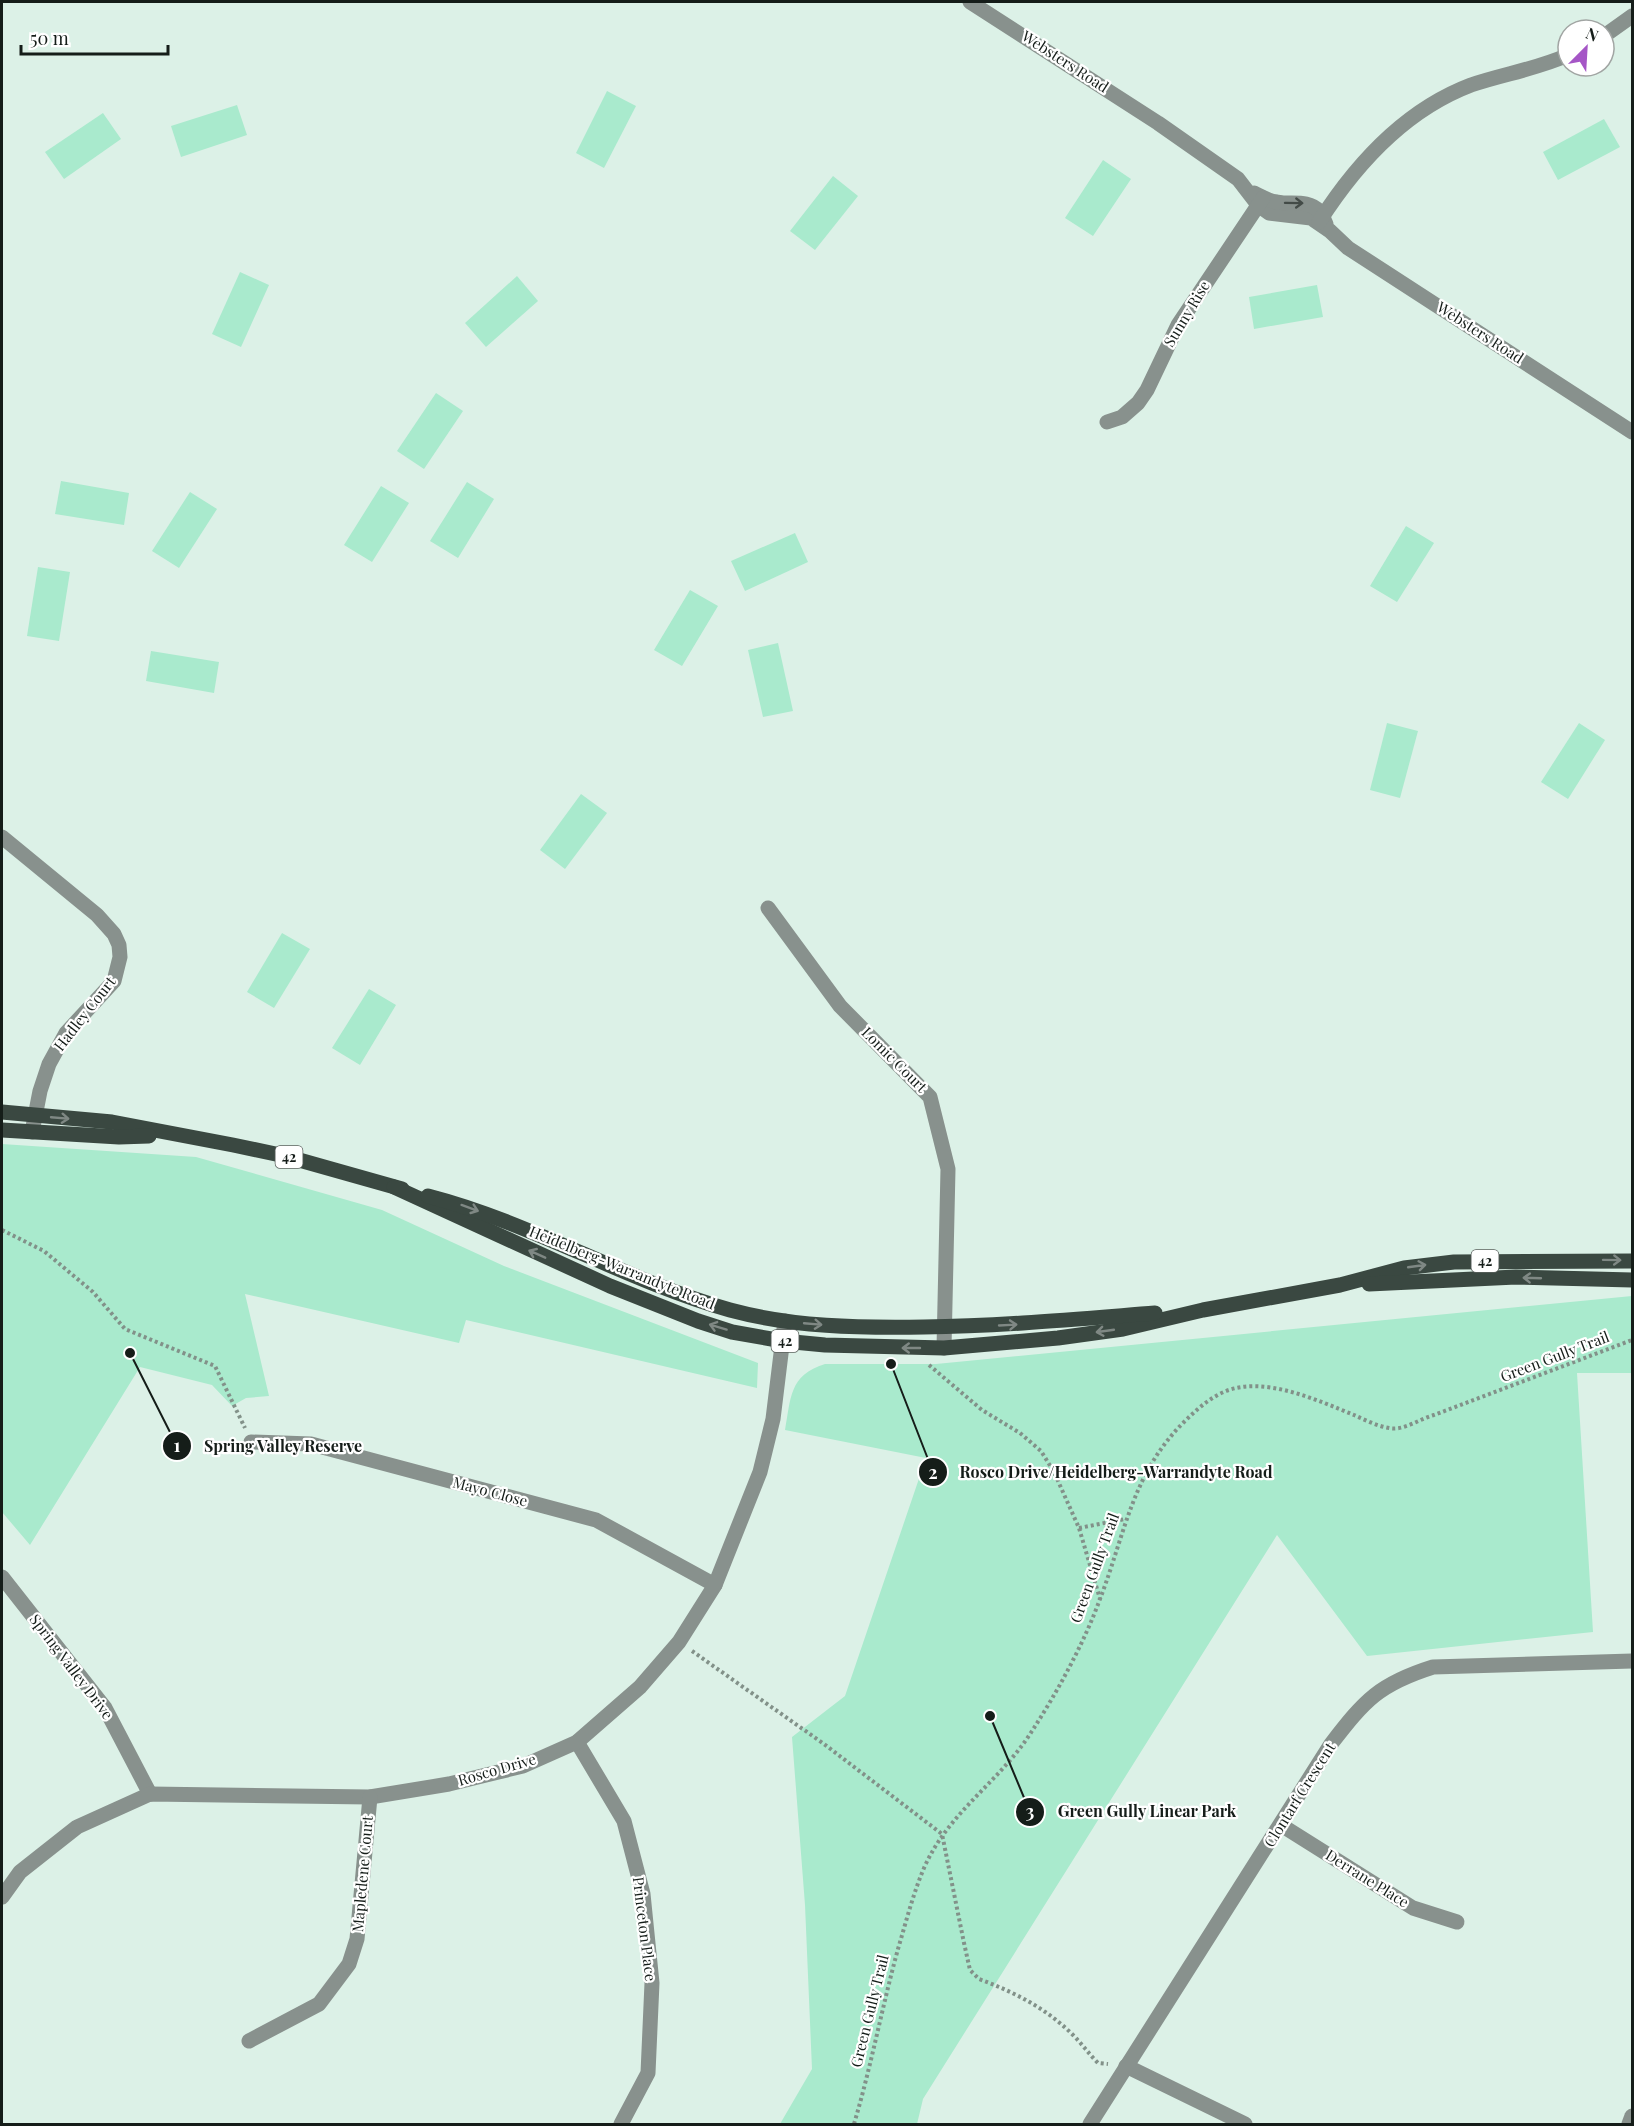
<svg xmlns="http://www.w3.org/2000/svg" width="1634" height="2126" font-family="'Playfair Display',serif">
<rect width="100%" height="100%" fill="#dcf1e7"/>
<g fill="#a9eacd">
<path d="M607,91L636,106L604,168L576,153Z"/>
<path d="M237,105L247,135L181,157L171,126Z"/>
<path d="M103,113L121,139L64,179L45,152Z"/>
<path d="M1604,119L1620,147L1558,180L1543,152Z"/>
<path d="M1103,160L1131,179L1093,236L1065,218Z"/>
<path d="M833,176L858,196L815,250L790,231Z"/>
<path d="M240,272L269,285L241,347L212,334Z"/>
<path d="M517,276L538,301L486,347L465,323Z"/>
<path d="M1317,285L1323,317L1254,329L1249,297Z"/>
<path d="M436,393L463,411L424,469L397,451Z"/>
<path d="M61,481L129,493L124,525L55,514Z"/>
<path d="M467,482L494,499L458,558L430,541Z"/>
<path d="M381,486L409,503L372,562L344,545Z"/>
<path d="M190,492L217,509L179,568L152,551Z"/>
<path d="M1406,526L1434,543L1397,602L1370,586Z"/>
<path d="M795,533L808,562L745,591L731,561Z"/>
<path d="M38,567L70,572L59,641L27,636Z"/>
<path d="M690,590L718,606L682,666L654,650Z"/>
<path d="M778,643L793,711L763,717L748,650Z"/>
<path d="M151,651L219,662L214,693L146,681Z"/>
<path d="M1387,723L1418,731L1400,798L1370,790Z"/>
<path d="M1579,723L1605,740L1568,799L1541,782Z"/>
<path d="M581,794L607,813L565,869L540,850Z"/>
<path d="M282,933L310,949L274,1008L247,992Z"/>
<path d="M369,989L396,1005L360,1065L332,1048Z"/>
<path d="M2,1144L196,1157L382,1210L504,1266L758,1363L757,1388L466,1320L459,1343L245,1294L269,1396L246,1398L232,1406L212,1385L140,1367L30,1545L2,1512Z"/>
<path d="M1632,1296V1373H1577L1593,1632L1367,1656L1277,1535L923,2099L917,2124H780L812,2069L805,1905L792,1737L845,1696L926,1458L785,1430C791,1398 789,1375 825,1364H936Z"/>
</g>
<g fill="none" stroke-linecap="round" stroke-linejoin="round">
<g stroke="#829189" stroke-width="4" stroke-dasharray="3 3" stroke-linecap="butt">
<path d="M2,1230L44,1251L93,1292L125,1329L215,1366L245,1428"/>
<path d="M929,1365L982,1410L1020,1433L1041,1451L1054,1472L1079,1528L1100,1599"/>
<path d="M1079,1528L1125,1519"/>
<path d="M692,1651L824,1744L942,1834L964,1943L970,1970L979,1979C1014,1992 1046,2008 1073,2035C1082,2044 1089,2054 1098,2063L1108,2064"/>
<path d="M854,2124C871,2067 882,2007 898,1949C906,1922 913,1894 924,1868C949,1811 1000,1782 1032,1731C1058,1691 1084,1643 1100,1599C1125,1534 1132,1474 1183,1423C1196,1410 1209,1398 1226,1391C1265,1376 1317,1400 1354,1415C1365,1420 1377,1426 1389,1428C1404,1431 1419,1419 1434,1415L1632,1340"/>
</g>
<g stroke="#88918d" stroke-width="15">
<path d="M970,2L1158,123L1238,179L1258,205L1269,213L1311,218L1330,231L1348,248L1632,432"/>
<path d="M1604,36L1632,16"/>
<path d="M1254,193C1262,197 1268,201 1277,202C1291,205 1308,199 1319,211C1322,214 1324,220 1326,224"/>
<path d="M1319,222C1356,164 1405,110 1471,85C1503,74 1537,69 1568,55"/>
<path d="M1107,422L1122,417L1138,403L1147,390L1178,325L1263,198"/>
<path d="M2,837L97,915L114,934L119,945L120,957L114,981L66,1033L49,1064L40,1091L32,1132"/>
<path d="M768,908L840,1006L930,1097L948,1169L944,1348"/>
<path d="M251,1442L311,1444L596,1520L715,1585"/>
<path d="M2,1577L105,1708L150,1794"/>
<path d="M577,1742L624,1821L643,1894L652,1983L648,2073L621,2124"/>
<path d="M1281,1825L1413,1908L1457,1922"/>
<path d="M2,1897L20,1872L77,1827L150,1794L370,1797L449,1784L523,1766L577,1742L640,1687L679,1642L715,1585L760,1472L773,1419L785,1321"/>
<path d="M249,2041L319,2004L349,1964L357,1939L370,1797"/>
<path d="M1126,2066L1245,2124"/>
<path d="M1090,2124L1331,1744C1365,1700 1379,1684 1433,1667L1632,1661"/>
<path d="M1629,2124L1632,2116"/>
</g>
<g stroke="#3a4841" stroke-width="15">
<path d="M2,1112L112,1122L233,1145L285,1156L402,1189"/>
<path d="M2,1130L119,1137L149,1136"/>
<path d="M394,1187L610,1286L698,1321L732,1332L783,1341L825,1345L944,1348L1058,1338L1123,1329L1203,1310L1340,1285L1404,1268L1454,1262L1632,1261"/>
<path d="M428,1196C533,1223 626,1281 730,1310C793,1327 859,1328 924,1327C1001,1326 1078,1319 1155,1313"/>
<path d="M1369,1284L1516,1277L1632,1280"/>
</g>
</g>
<defs><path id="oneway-shaft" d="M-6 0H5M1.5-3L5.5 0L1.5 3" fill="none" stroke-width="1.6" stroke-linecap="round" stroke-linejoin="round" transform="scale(1.5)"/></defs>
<use stroke="#434b47" href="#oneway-shaft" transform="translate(1294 203) rotate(1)"/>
<g stroke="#7f8884">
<use href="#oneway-shaft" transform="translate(60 1118) rotate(5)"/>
<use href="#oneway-shaft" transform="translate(470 1208) rotate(20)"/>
<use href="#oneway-shaft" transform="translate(537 1254) rotate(-156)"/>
<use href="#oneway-shaft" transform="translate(1612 1260) rotate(1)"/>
<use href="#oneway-shaft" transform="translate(1417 1266) rotate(-8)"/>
<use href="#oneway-shaft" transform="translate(1532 1278) rotate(-178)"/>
<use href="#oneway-shaft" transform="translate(813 1324) rotate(5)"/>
<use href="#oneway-shaft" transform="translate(1008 1325) rotate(-3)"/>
<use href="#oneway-shaft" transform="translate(718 1327) rotate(-163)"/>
<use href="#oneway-shaft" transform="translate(1105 1331) rotate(172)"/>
<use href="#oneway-shaft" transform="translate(911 1348) rotate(-180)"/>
</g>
<g text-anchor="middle" stroke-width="4.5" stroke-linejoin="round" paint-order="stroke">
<g fill="#fff" stroke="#5b615e" stroke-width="1.5">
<rect x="275.5" y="1146" width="27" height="22" rx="4.5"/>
<rect x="1471.5" y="1250" width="27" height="22" rx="4.5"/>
<rect x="771.5" y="1330" width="27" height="22" rx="4.5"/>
</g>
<g font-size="14" font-weight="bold" fill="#151d19">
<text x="289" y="1162">42</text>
<text x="1485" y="1266">42</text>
<text x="785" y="1346">42</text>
</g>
<g font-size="15" fill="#151d19" stroke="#fff">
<text transform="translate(1065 62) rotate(33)" y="5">Websters Road</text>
<text transform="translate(1187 314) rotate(-59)" y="5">Sunny Rise</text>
<text transform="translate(1480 333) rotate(33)" y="5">Websters Road</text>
<text transform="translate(85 1014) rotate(-52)" y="5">Hadley Court</text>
<text transform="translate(894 1060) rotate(45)" y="5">Lomic Court</text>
<text transform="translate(622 1268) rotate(22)" y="5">Heidelberg-Warrandyte Road</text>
<text transform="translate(1555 1357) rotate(-21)" y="5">Green Gully Trail</text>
<text transform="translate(490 1492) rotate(15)" y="5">Mayo Close</text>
<text transform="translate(1095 1568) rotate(-70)" y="5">Green Gully Trail</text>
<text transform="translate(71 1667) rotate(53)" y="5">Spring Valley Drive</text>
<text transform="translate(497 1770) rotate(-16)" y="5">Rosco Drive</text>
<text transform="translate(1300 1795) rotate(-58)" y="5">Clontarf Crescent</text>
<text transform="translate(363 1874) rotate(-85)" y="5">Mapledene Court</text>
<text transform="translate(1367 1879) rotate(32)" y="5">Derrane Place</text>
<text transform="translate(644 1929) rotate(83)" y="5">Princeton Place</text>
<text transform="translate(870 2011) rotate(-76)" y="5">Green Gully Trail</text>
</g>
</g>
<path fill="none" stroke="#151d19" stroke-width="2" d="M130 1353L177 1446M891 1364L933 1472M990 1716L1030 1812"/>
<g fill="#151d19" stroke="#fff" stroke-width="2">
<circle cx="130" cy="1353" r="6"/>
<circle cx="891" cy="1364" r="6"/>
<circle cx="990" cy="1716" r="6"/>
<circle cx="177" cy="1446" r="15"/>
<circle cx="933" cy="1472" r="15"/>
<circle cx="1030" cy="1812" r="15"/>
</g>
<g font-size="18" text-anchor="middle" font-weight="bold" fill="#fff">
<text x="177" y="1452">1</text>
<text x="933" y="1479">2</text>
<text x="1030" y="1818">3</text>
</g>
<g font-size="16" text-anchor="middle" font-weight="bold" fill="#151d19" stroke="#fff" stroke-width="4.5" stroke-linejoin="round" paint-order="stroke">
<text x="283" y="1452">Spring Valley Reserve</text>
<text x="1116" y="1478">Rosco Drive/Heidelberg-Warrandyte Road</text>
<text x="1147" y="1817">Green Gully Linear Park</text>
</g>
<rect width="1634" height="2126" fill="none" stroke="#151d19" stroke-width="6"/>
<g transform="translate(1586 48) rotate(24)"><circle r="28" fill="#ffffff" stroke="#a1a5a3" stroke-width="1.5"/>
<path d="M0-4.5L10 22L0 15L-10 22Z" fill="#a556c6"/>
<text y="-9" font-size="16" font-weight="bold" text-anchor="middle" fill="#151d19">N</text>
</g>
<path d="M21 45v9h147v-9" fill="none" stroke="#151d19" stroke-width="3"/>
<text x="30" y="45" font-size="18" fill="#151d19" stroke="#ffffff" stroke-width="4.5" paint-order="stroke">50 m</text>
</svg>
